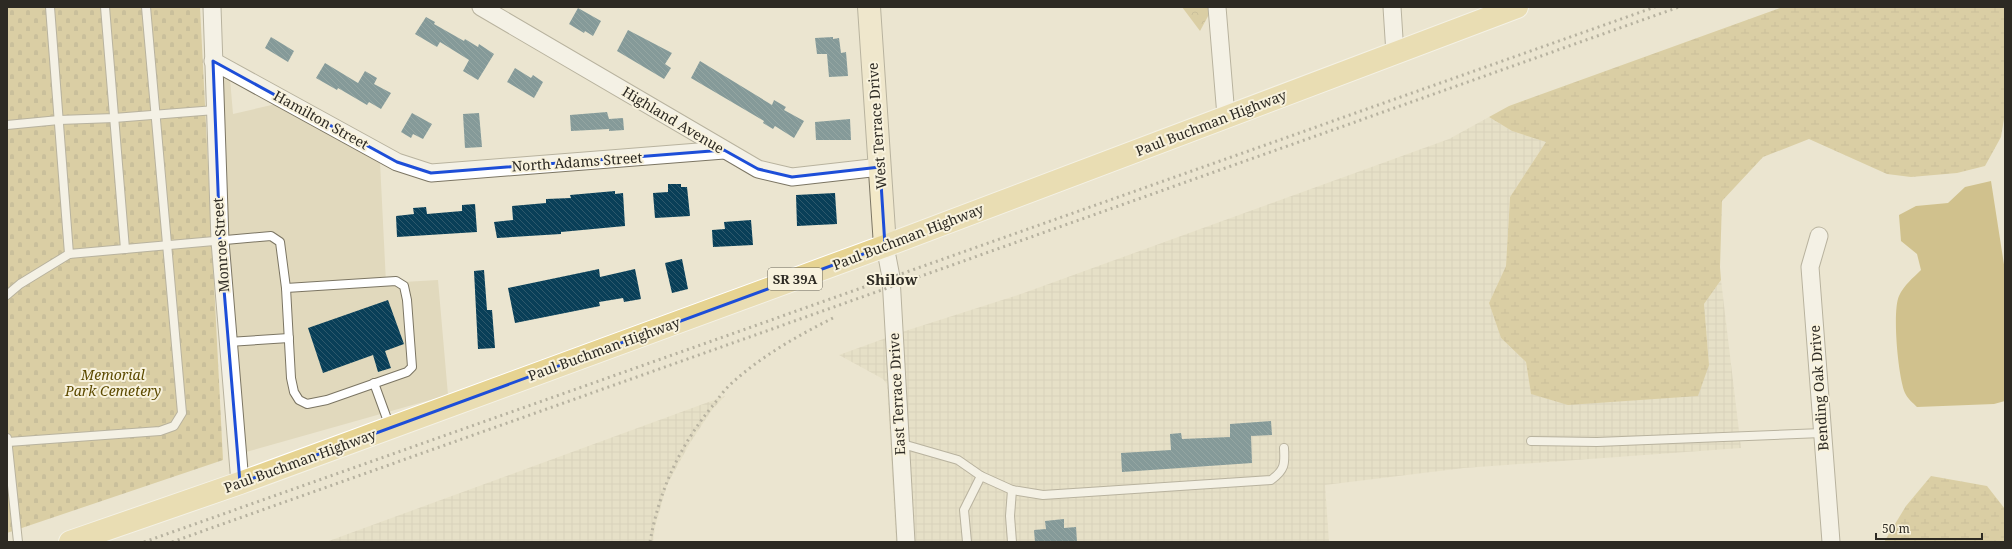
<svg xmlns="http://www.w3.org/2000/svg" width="2012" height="549" font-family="'Noto Serif',serif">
<defs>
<pattern id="industrial-grid" width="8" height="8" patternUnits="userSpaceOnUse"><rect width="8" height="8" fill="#e1d9bd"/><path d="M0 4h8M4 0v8" fill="none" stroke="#c1baa2"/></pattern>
<pattern id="forest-crowns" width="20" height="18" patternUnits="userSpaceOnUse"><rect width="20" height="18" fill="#c6b26f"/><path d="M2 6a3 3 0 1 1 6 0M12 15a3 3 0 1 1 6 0" fill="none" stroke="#a1915b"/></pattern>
<pattern id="wetland-marsh" width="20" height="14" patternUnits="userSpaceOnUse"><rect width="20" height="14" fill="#c6b26f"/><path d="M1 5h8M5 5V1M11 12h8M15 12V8" fill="none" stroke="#a1915b"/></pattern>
<pattern id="cemetery-stones" width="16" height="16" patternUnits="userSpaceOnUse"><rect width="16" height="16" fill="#c6b26f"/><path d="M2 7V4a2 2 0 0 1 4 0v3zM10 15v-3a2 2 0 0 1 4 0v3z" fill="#a1915b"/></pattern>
<pattern id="building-back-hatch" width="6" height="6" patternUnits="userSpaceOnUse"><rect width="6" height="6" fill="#093f58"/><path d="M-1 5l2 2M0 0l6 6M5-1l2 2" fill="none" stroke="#2e596c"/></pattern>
</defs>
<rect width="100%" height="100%" fill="#ebe5d0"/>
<path fill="#e1d9bd" d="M222,74L230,79L233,114L276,104L380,162L386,283L438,280L448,395L246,452L228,240Z"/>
<g fill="url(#industrial-grid)">
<path d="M1489,117L1512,131L1546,142L1510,197L1506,266L1489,303L1501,338L1526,362L1531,394L1709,365L1704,304L1721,280L1741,448L1464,468L1325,485L1329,542H915L902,332L1021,294L1449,139Z"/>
<path d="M886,338L891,443L898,542H896L887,384L883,379L839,355Z"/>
<path d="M725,396L712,410L690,443L667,485L655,527L653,542H326Z"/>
</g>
<path fill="url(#forest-crowns)" d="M1182,7H1213L1200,31Z"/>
<g fill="url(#wetland-marsh)">
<path d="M1783,7H2005V113L2001,137L1985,166L1957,173L1911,177L1887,174L1809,139L1763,157L1722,201L1720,267L1721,280L1704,304L1709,365L1698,396L1568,405L1531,394L1526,362L1501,338L1489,303L1506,266L1510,197L1546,142L1512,131L1489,117L1509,106Z"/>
<path d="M1931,476L1987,486L2005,509V542H1884L1906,506Z"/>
</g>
<path fill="url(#cemetery-stones)" d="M7,7H200L223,460L7,533Z"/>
<path fill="#b0963c" d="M1991,181L2005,271V401L1994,404L1917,407C1913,403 1907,398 1905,393C1898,377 1892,311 1899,296C1904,285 1913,278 1921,270L1917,254L1901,241L1899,215L1916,206L1948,203L1965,187Z"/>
<g fill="url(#building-back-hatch)">
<path d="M578,8L601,21L593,36L585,31L584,33L569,24Z"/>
<path d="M426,17L435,22L434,24L464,41L465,39L478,47L479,44L494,54L478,80L463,71L469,60L440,42L437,47L415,34Z"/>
<path d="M628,30L672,53L665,64L671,68L664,79L617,51Z"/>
<path d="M271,37L294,51L288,62L265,48Z"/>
<path d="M833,37V39L839,38L841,53L846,52L848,76L829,77L827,54H817L815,38Z"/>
<path d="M700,61L772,105L774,100L786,107L784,110L804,121L794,138L775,126L773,129L763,123L764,121L691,78Z"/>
<path d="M325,63L358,83L365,71L377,78L374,84L391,93L381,109L369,102L367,105L338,88L337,90L316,78Z"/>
<path d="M515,68L531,78L533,75L543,82L534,98L507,82Z"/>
<path d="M607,112L609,119L623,118L624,130L609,131V129L571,131L570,115Z"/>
<path d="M412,113L432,124L423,139L413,134L411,138L401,132Z"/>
<path d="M479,113L482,147L465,148L463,114Z"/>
<path d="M850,119L851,140H816L815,122Z"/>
<path d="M668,184H681V187H687L690,216L655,218L653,193L668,192Z"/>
<path d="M615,191V194L623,193L625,226L561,232V234L497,238L494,222L513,220L512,206L546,203V199L571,198L570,195Z"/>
<path d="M835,193L837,224L797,226L796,195Z"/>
<path d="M475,204L477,232L397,237L396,216L414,214L413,208L426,207L427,214L462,211V205Z"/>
<path d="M751,220L753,245L713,247L712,230L725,229L724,222Z"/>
<path d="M682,259L688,289L672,293L665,263Z"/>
<path d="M599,269L600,277L635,269L641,299L624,302L623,298L599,302L600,306L515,323L508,288Z"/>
<path d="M484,270L487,310H492L495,348L478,349L474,271Z"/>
<path d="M388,300L404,344L385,351L391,368L378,372L373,355L323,373L308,328Z"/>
<path d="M1271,421L1272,435L1251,436L1252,463L1122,472L1121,453L1171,450L1170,434L1181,433L1182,439L1230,437V424Z"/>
<path d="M1064,519V528L1076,527L1077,542H1035L1034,530L1046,529L1045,521Z"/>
</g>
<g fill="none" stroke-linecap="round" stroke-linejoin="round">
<defs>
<g id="lane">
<path d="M50,7L69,254"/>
<path d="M105,7L125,249"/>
<path d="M7,125L59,120L114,118L215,110"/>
<path d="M396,281L404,286L407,300L412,367L407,372L327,400L307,404L299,400L294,392L291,378L286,288Z"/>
<path d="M7,295L20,284L69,254L271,236L280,242L286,288"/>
<path d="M228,342L289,338"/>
<path d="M374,383L390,427"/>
<path d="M7,438L18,542"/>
<path d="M1531,441L1597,442L1822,433"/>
<path d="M8,442L160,431L174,426L182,413L146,7"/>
<path d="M899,443L958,460L981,476L1012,490L1043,495L1271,480C1285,470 1285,464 1284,448"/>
<path d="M967,542L964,510L981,476"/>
<path d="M1012,542L1010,516L1012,490"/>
</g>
<g id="street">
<path d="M212,7L220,241L240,483"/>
<path d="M481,7L758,169L792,177L880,167"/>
<path d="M1217,7L1226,116"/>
<path d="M1392,7L1395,54"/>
<path d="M213,61L397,162L431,173L724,150"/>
<path d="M1819,236L1810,267L1831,542"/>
<path d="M885,246L891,277L906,542"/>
</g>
<path id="secondary" d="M869,7L885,246"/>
<path id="primary" d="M70,542L240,483L885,246L1517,7"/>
</defs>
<use href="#lane" stroke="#7b7563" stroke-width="10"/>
<use href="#street" stroke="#7b7563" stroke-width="19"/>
<use href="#secondary" stroke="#7b7563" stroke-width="24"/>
<use href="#primary" stroke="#fff" stroke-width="24"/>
<use href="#lane" stroke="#fff" stroke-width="8"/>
<use href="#street" stroke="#fff" stroke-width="17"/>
<use href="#secondary" stroke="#f3e9c8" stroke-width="22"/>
<use href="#primary" stroke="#e6d391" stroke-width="22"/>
<g stroke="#787467" stroke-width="3" stroke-dasharray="2 4" stroke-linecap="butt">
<path d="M144,542L1655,7"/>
<path d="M172,542L1679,7"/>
<path d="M650,542C659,490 681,443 715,403C720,396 726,388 733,382C763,355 799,335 835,317"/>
</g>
</g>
<path d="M0 0H2012V549H0ZM213,61L397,162L431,173L724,150L758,169L792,177L880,167L885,246L240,483L220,241Z" fill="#ebe5d0" fill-opacity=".55" fill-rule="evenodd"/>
<path fill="none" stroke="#1d4ed8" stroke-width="3" stroke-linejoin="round" d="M213,61L397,162L431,173L724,150L758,169L792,177L880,167L885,246L240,483L220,241Z"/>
<g text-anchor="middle" stroke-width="4" stroke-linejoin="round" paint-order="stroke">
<rect fill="#f8f2dd" stroke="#6a665b" stroke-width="1" x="768" y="268" width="54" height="22" rx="3"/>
<g font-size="13" font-weight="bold" fill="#2d2a23">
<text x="795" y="284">SR 39A</text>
</g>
<g font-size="14" fill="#2d2a23" stroke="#f8f2dd">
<text transform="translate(321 120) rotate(29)" y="5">Hamilton Street</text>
<text transform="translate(673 120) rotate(31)" y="5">Highland Avenue</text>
<text transform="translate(1211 123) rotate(-21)" y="5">Paul Buchman Highway</text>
<text transform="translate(877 126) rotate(-94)" y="5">West Terrace Drive</text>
<text transform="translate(577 162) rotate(-4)" y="5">North Adams Street</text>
<text transform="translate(908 237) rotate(-21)" y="5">Paul Buchman Highway</text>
<text transform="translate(221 245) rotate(-94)" y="5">Monroe Street</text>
<text transform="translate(604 349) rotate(-20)" y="5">Paul Buchman Highway</text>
<text transform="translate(1819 388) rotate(-94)" y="5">Bending Oak Drive</text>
<text transform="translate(897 394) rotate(-93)" y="5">East Terrace Drive</text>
<text transform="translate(300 461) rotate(-20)" y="5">Paul Buchman Highway</text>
</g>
<g font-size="14" font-style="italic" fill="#5c4a00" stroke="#f8f2dd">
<text x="113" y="380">Memorial<tspan x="113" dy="16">Park Cemetery</tspan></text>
</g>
<g font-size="15" font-weight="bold" fill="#2d2a23" stroke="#f8f2dd">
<text x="892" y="285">Shilow</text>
</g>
</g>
<rect width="2012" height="549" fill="none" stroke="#2d2a23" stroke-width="16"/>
<path d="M1876 533v6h106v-6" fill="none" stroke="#2d2a23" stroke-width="2"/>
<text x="1882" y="533" font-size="12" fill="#2d2a23" stroke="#f8f2dd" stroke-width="3" paint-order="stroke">50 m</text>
</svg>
